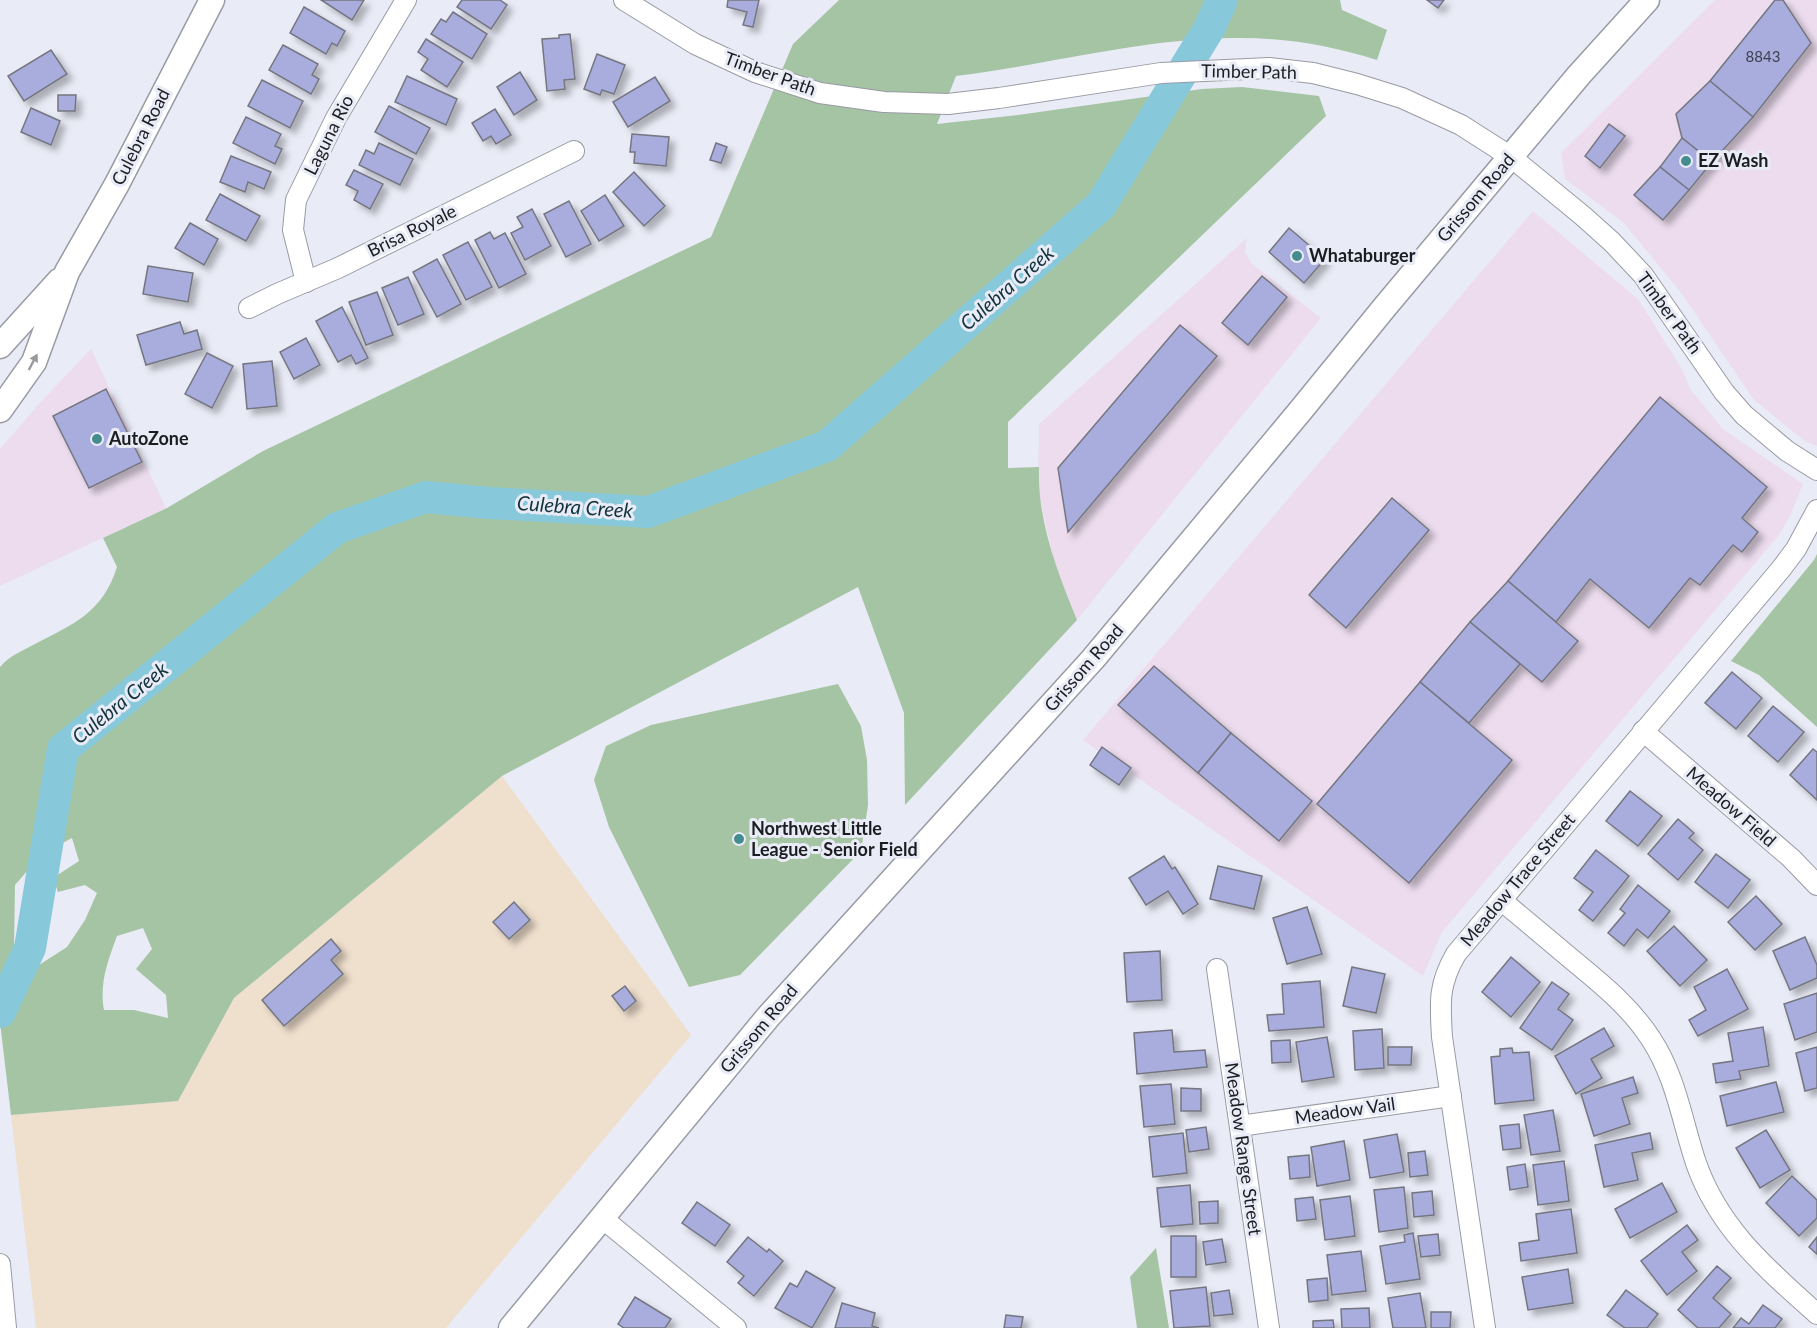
<svg xmlns="http://www.w3.org/2000/svg" width="1817" height="1328" font-family="Lato,sans-serif">
<defs>
<filter id="shadow"><feDropShadow dx="5.5" dy="5.5" stdDeviation="3" flood-color="#0004"/></filter>
</defs>
<rect width="100%" height="100%" fill="#e9ebf6"/>
<g fill="#ecdcee">
<path d="M1715,0H1817V446L1806,442L1754,400L1682,294L1624,223L1565,179L1561,153Z"/>
<path d="M1533,211L1638,299L1682,369L1690,389L1723,429L1803,484L1791,514L1779,535L1442,932L1423,976L1083,740Z"/>
<path d="M1247,238L1245,252L1251,263L1321,318L1077,620L1055,565L1038,491L1039,424Z"/>
<path d="M91,349L166,508L0,586V449L38,405Z"/>
</g>
<path fill="#efdfcd" d="M502,776L691,1035L446,1328H36L11,1115L178,1101L234,998Z"/>
<g fill="#a5c4a3" fill-rule="evenodd">
<path d="M839,0H1340L1342,10L1387,30L1377,60C1330,45 1281,37 1232,38C1139,39 1047,65 956,76L937,124L1018,115L1202,89L1242,87L1319,96L1326,116L1008,422V468L1039,467C1037,520 1057,571 1077,620L905,805L904,713L858,587L502,776L234,998L178,1101L11,1115L0,1022V667C9,656 22,651 35,644C74,624 103,612 117,567L103,538L167,508L263,451L711,237L793,44ZM72,838L79,861L53,878L58,892L85,885L97,893L85,920L67,947L39,965L14,948L15,885L42,854ZM143,928L152,949L136,969L166,995L168,1018L134,1010H104C99,984 108,960 117,936Z"/>
<path d="M1817,554V727L1759,675L1731,661L1814,560Z"/>
<path d="M838,684L861,726L867,760L868,805L861,851L740,975L689,987L609,827L594,780L606,746L651,725Z"/>
<path d="M1156,1248L1169,1328H1137L1130,1277Z"/>
</g>
<g fill="none" stroke-linecap="round" stroke-linejoin="round">
<path stroke="#87c9da" stroke-width="32" d="M0,1012L30,948L63,749L337,528L426,497L489,503L648,512L827,446L1101,205L1210,27L1222,0"/>
</g>
<g fill="#a8adde" stroke="#757680" stroke-width="1.5" filter="url(#shadow)">
<path d="M321,0H364L352,20Z"/>
<path d="M462,0H500L507,5L491,29L457,7Z"/>
<path d="M728,0H759L753,27L743,25L747,12L727,7Z"/>
<path d="M1427,0H1444L1438,8Z"/>
<path d="M1775,0H1783L1811,43L1753,117L1710,81Z"/>
<path d="M304,7L345,31L337,46L332,43L326,54L290,33Z"/>
<path d="M453,12L487,34L472,59L431,34L441,19L446,22Z"/>
<path d="M570,34L575,79L564,80L565,89L547,91L542,39L559,38V35Z"/>
<path d="M426,39L463,62L447,87L421,70L428,59L418,52Z"/>
<path d="M283,45L318,64L312,75L319,79L311,94L269,70Z"/>
<path d="M51,50L67,74L24,101L8,76Z"/>
<path d="M597,54L625,65L614,94L602,90L600,95L584,89Z"/>
<path d="M520,72L537,100L514,115L497,87Z"/>
<path d="M407,76L457,99L446,125L395,102Z"/>
<path d="M655,77L670,101L628,127L613,102Z"/>
<path d="M262,80L303,101L290,128L248,106Z"/>
<path d="M1710,81L1753,117L1712,162L1682,138L1676,114Z"/>
<path d="M58,95H76L75,111H58Z"/>
<path d="M389,106L430,128L416,154L375,132Z"/>
<path d="M31,108L60,121L51,145L21,132Z"/>
<path d="M495,109L511,135L496,144L491,136L483,141L472,123Z"/>
<path d="M246,117L281,134L275,146L282,149L275,164L233,143Z"/>
<path d="M1609,124L1625,136L1600,168L1585,156Z"/>
<path d="M632,134L669,137L666,166L634,163L635,152H630Z"/>
<path d="M1682,138L1712,162L1689,190L1660,167Z"/>
<path d="M379,143L413,159L400,185L359,165L366,150L374,154Z"/>
<path d="M716,143L727,147L721,163L710,160Z"/>
<path d="M231,156L271,172L264,189L248,182L245,192L220,182Z"/>
<path d="M1660,167L1689,190L1663,220L1634,195Z"/>
<path d="M354,170L383,184L370,209L354,200L358,191L346,185Z"/>
<path d="M634,172L665,206L644,226L613,192Z"/>
<path d="M220,194L260,216L246,241L206,220Z"/>
<path d="M605,195L624,226L599,241L581,211Z"/>
<path d="M569,201L591,244L566,257L544,214Z"/>
<path d="M532,209L551,246L525,260L511,233L523,227L517,217Z"/>
<path d="M190,223L218,239L204,265L175,248Z"/>
<path d="M1289,228L1325,259L1304,283L1269,252Z"/>
<path d="M490,232L494,239L505,233L526,274L499,288L475,240Z"/>
<path d="M468,242L492,287L466,300L443,255Z"/>
<path d="M437,259L461,304L437,317L413,272Z"/>
<path d="M148,266L193,273L188,302L143,294Z"/>
<path d="M1262,276L1287,297L1248,345L1222,323Z"/>
<path d="M408,277L424,314L398,325L382,288Z"/>
<path d="M377,292L393,335L366,345L349,302Z"/>
<path d="M342,307L368,358L356,364L351,355L338,362L316,321Z"/>
<path d="M180,322L184,334L197,330L202,349L146,365L137,335Z"/>
<path d="M1180,325L1217,356L1068,532L1058,468Z"/>
<path d="M306,338L320,365L294,379L280,352Z"/>
<path d="M207,353L233,366L212,408L185,394Z"/>
<path d="M272,361L277,406L247,409L243,364Z"/>
<path d="M106,389L142,462L89,488L53,416Z"/>
<path d="M1660,397L1767,487L1742,518L1758,532L1742,552L1733,545L1700,585L1690,578L1649,628L1590,579L1556,622L1508,581Z"/>
<path d="M1392,498L1429,530L1346,628L1309,595Z"/>
<path d="M1508,581L1578,641L1542,682L1470,622Z"/>
<path d="M1470,622L1520,664L1469,723L1420,682Z"/>
<path d="M1154,666L1231,733L1198,773L1118,705Z"/>
<path d="M1732,672L1762,698L1736,729L1705,703Z"/>
<path d="M1420,682L1512,760L1409,883L1317,804Z"/>
<path d="M1773,706L1804,732L1778,762L1748,736Z"/>
<path d="M1231,733L1312,801L1279,841L1198,773Z"/>
<path d="M1102,747L1131,768L1119,785L1090,765Z"/>
<path d="M1813,749L1817,752V800L1790,775Z"/>
<path d="M1630,791L1662,816L1638,846L1606,821Z"/>
<path d="M1678,819L1694,833L1689,838L1703,850L1678,880L1648,854Z"/>
<path d="M1596,850L1629,876L1593,921L1579,910L1593,892L1574,878Z"/>
<path d="M1716,854L1750,880L1728,908L1695,882Z"/>
<path d="M1164,856L1172,869L1175,867L1198,904L1183,914L1168,891L1146,905L1129,878Z"/>
<path d="M1218,866L1262,876L1254,909L1210,899Z"/>
<path d="M1638,885L1670,911L1648,938L1637,929L1624,946L1608,933L1625,913L1620,909Z"/>
<path d="M1756,896L1782,924L1755,950L1728,922Z"/>
<path d="M514,902L530,920L509,939L493,922Z"/>
<path d="M1307,907L1322,954L1287,964L1273,918Z"/>
<path d="M1674,926L1707,960L1680,986L1647,951Z"/>
<path d="M1805,937L1817,965V978L1790,990L1773,951Z"/>
<path d="M331,939L341,951L331,960L343,974L284,1026L262,1000Z"/>
<path d="M1160,951L1162,1000L1127,1002L1124,953Z"/>
<path d="M1511,957L1540,982L1511,1017L1482,992Z"/>
<path d="M1352,967L1385,974L1376,1013L1343,1006Z"/>
<path d="M1727,969L1748,1009L1698,1036L1689,1020L1706,1010L1694,987Z"/>
<path d="M1320,981L1324,1027L1269,1031L1267,1015L1284,1014L1282,984Z"/>
<path d="M1552,982L1569,994L1558,1009L1573,1020L1552,1050L1520,1028Z"/>
<path d="M625,986L636,1001L624,1011L612,996Z"/>
<path d="M1817,993V1032L1795,1040L1784,1004Z"/>
<path d="M1763,1027L1769,1066L1739,1071L1741,1079L1716,1083L1713,1064L1733,1061L1728,1033Z"/>
<path d="M1604,1028L1614,1046L1591,1059L1602,1078L1576,1094L1555,1056Z"/>
<path d="M1382,1029L1384,1068L1355,1070L1353,1031Z"/>
<path d="M1172,1030L1174,1052L1205,1050L1207,1067L1137,1074L1134,1033Z"/>
<path d="M1327,1037L1334,1077L1302,1082L1296,1042Z"/>
<path d="M1290,1040L1291,1062L1272,1063L1271,1041Z"/>
<path d="M1388,1047H1412L1411,1065H1388Z"/>
<path d="M1817,1047V1088L1805,1091L1796,1053Z"/>
<path d="M1512,1048L1513,1053L1529,1052L1534,1100L1495,1104L1491,1057L1500,1056V1049Z"/>
<path d="M1633,1077L1638,1093L1622,1098L1630,1124L1594,1136L1581,1094Z"/>
<path d="M1776,1082L1784,1112L1727,1126L1720,1096Z"/>
<path d="M1171,1084L1175,1124L1144,1127L1140,1086Z"/>
<path d="M1181,1088L1201,1089V1111H1181Z"/>
<path d="M1553,1110L1560,1151L1531,1155L1524,1115Z"/>
<path d="M1519,1124L1521,1148L1503,1150L1500,1126Z"/>
<path d="M1206,1127L1209,1149L1189,1152L1186,1130Z"/>
<path d="M1766,1130L1790,1170L1760,1188L1736,1148Z"/>
<path d="M1183,1133L1187,1173L1153,1177L1149,1137Z"/>
<path d="M1650,1133L1653,1149L1632,1153L1638,1180L1604,1187L1595,1145Z"/>
<path d="M1397,1134L1404,1172L1370,1178L1364,1140Z"/>
<path d="M1344,1141L1350,1180L1317,1186L1311,1147Z"/>
<path d="M1425,1151L1428,1175L1410,1177L1408,1153Z"/>
<path d="M1309,1155L1310,1177L1290,1179L1288,1157Z"/>
<path d="M1564,1161L1569,1201L1538,1205L1533,1165Z"/>
<path d="M1525,1164L1528,1187L1510,1190L1507,1167Z"/>
<path d="M1792,1176L1817,1200V1218L1799,1236L1766,1203Z"/>
<path d="M1662,1183L1677,1212L1630,1238L1615,1209Z"/>
<path d="M1190,1185L1193,1224L1161,1227L1157,1188Z"/>
<path d="M1404,1187L1408,1228L1379,1232L1374,1190Z"/>
<path d="M1432,1191L1434,1215L1414,1217L1412,1193Z"/>
<path d="M1350,1196L1355,1236L1325,1240L1320,1200Z"/>
<path d="M1313,1197L1316,1219L1297,1221L1295,1199Z"/>
<path d="M1218,1201V1223L1200,1224L1199,1202Z"/>
<path d="M697,1202L730,1225L715,1246L682,1223Z"/>
<path d="M1571,1209L1577,1253L1521,1261L1519,1243L1539,1240L1536,1214Z"/>
<path d="M1687,1225L1698,1240L1682,1252L1697,1271L1667,1295L1641,1261Z"/>
<path d="M1413,1233L1420,1279L1386,1284L1380,1246L1405,1242L1404,1235Z"/>
<path d="M1438,1234L1440,1255L1421,1257L1418,1236Z"/>
<rect x="1171" y="1236" width="25" height="41"/>
<path d="M748,1237L767,1252L769,1249L783,1261L754,1296L738,1283L744,1276L727,1262Z"/>
<path d="M1817,1237V1254L1809,1247Z"/>
<path d="M1222,1239L1226,1262L1206,1265L1203,1242Z"/>
<path d="M1361,1251L1366,1291L1332,1295L1327,1255Z"/>
<path d="M1717,1266L1731,1278L1713,1298L1731,1314L1719,1328H1698L1678,1310Z"/>
<path d="M1568,1269L1573,1303L1528,1310L1522,1277Z"/>
<path d="M806,1271L835,1288L812,1328L775,1308L790,1283L797,1287Z"/>
<path d="M1327,1278L1328,1300L1309,1302L1307,1280Z"/>
<path d="M1206,1287L1210,1326L1174,1328L1170,1291Z"/>
<path d="M1229,1290L1233,1314L1214,1316L1211,1293Z"/>
<path d="M1626,1290L1658,1314L1647,1328H1625L1607,1315Z"/>
<path d="M1420,1293L1426,1328H1393L1388,1298Z"/>
<path d="M635,1297L671,1319L665,1328H624L618,1324Z"/>
<path d="M842,1303L875,1313L872,1326L879,1328H835Z"/>
<path d="M1763,1305L1782,1319L1775,1328H1733L1741,1318L1749,1324Z"/>
<path d="M1369,1308L1370,1328H1342L1341,1309Z"/>
<path d="M1431,1312H1451L1450,1328H1431Z"/>
<path d="M1006,1315L1023,1317L1021,1328H1004Z"/>
<path d="M1333,1320L1334,1328H1313V1321Z"/>
</g>
<g fill="none" stroke-linecap="round" stroke-linejoin="round">
<defs>
<g id="minor">
<path d="M624,0L695,44L755,72L820,93L884,102L948,104L999,98L1161,73L1269,68L1313,73L1357,84L1402,98L1461,125L1511,157L1583,216L1612,242L1643,275L1724,392L1744,415L1787,451L1817,470"/>
<path d="M306,282L293,230L296,200L336,118L406,0"/>
<path d="M249,308L277,294L338,268L574,151"/>
<path d="M1643,731L1791,858L1817,885"/>
<path d="M1501,900C1526,921 1550,941 1575,962C1603,985 1631,1008 1651,1039C1676,1077 1682,1121 1696,1163C1719,1229 1767,1269 1817,1314"/>
<path d="M1217,969L1269,1328"/>
<path d="M1240,1126L1451,1096"/>
<path d="M602,1218L736,1328"/>
<path d="M0,1264L6,1328"/>
<path d="M1485,1328L1442,1037C1440,1003 1438,985 1456,954L1781,569L1796,549L1817,510"/>
</g>
<g id="major">
<path d="M0,346L59,281"/>
<path d="M0,410L34,362L67,272L117,184L212,0"/>
<path d="M511,1328L768,1017L1093,659L1301,410L1384,308L1579,75L1647,0"/>
</g>
</defs>
<use href="#minor" stroke="#999aa4" stroke-width="22"/>
<use href="#major" stroke="#999aa4" stroke-width="27"/>
<use href="#minor" stroke="#fff" stroke-width="20"/>
<use href="#major" stroke="#fff" stroke-width="24"/>
</g>
<defs><path id="oneway-solid" d="M-6-.8H1V-3.2L6.5 0L1 3.2V.8H-6Z" transform="scale(1.5)"/></defs>
<use fill="#99999b" href="#oneway-solid" transform="translate(33 362) rotate(-62)"/>
<g fill="#448c8e" stroke="#e9ebf6" stroke-width="2">
<circle cx="1686" cy="161" r="6"/>
<circle cx="1297" cy="256" r="6"/>
<circle cx="97" cy="439" r="6"/>
<circle cx="739" cy="839" r="6"/>
</g>
<g text-anchor="middle" stroke-width="6" stroke-linejoin="round" paint-order="stroke">
<g font-size="15" fill="#3f4150">
<text x="1763" y="62">8843</text>
</g>
<g font-size="18" fill="#1c1d21" stroke="#e9ebf6">
<text transform="translate(1249 72) rotate(1)" y="6">Timber Path</text>
<text transform="translate(770 74) rotate(20)" y="6">Timber Path</text>
<text transform="translate(329 135) rotate(-63)" y="6">Laguna Rio</text>
<text transform="translate(141 137) rotate(-63)" y="6">Culebra Road</text>
<text transform="translate(1476 198) rotate(-50)" y="6">Grissom Road</text>
<text transform="translate(412 231) rotate(-26)" y="6">Brisa Royale</text>
<text transform="translate(1669 313) rotate(54)" y="6">Timber Path</text>
<text transform="translate(1084 668) rotate(-49)" y="6">Grissom Road</text>
<text transform="translate(1731 807) rotate(41)" y="6">Meadow Field</text>
<text transform="translate(1518 880) rotate(-50)" y="6">Meadow Trace Street</text>
<text transform="translate(759 1029) rotate(-50)" y="6">Grissom Road</text>
<text transform="translate(1345 1111) rotate(-8)" y="6">Meadow Vail</text>
<text transform="translate(1243 1149) rotate(82)" y="6">Meadow Range Street</text>
</g>
<g font-size="18" font-weight="bold" fill="#1c1d21" stroke="#e9ebf6" text-anchor="start">
<text x="1698" y="167">EZ Wash</text>
<text x="1309" y="262">Whataburger</text>
<text x="109" y="445">AutoZone</text>
<text x="751" y="835">Northwest Little<tspan x="751" dy="21">League - Senior Field</tspan></text>
</g>
<g font-size="20" font-style="italic" fill="#12333b" stroke="#e9ebf6">
<text transform="translate(1007 288) rotate(-41)" y="7">Culebra Creek</text>
<text transform="translate(575 507) rotate(4)" y="7">Culebra Creek</text>
<text transform="translate(120 703) rotate(-39)" y="7">Culebra Creek</text>
</g>
</g>
</svg>
